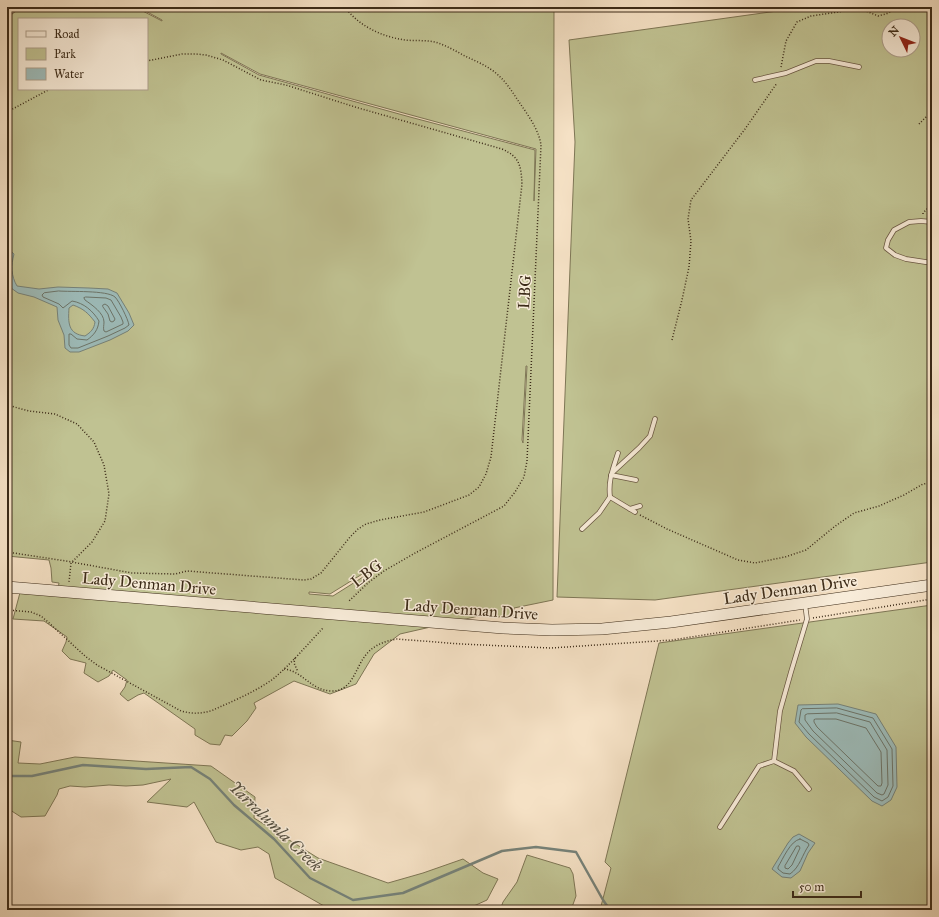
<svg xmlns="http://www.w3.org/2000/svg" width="939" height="917" font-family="'IM FELL Great Primer',serif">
<rect width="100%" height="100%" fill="#f5e1c5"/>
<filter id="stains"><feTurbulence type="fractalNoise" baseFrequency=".005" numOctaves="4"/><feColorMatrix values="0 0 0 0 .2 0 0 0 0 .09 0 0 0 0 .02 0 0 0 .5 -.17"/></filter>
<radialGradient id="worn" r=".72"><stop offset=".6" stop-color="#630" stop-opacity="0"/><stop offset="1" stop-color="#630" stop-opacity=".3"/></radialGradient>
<g fill="#c0c292" stroke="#7e7655" fill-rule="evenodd">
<path d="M7,7H135L162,21V20L138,7H554L553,600L514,608L513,616L496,617L483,615L400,634L374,654L356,684L330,694L294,681L254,703L256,708L247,721L232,736L225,735L220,745L210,744L195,735V729L144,693L138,695L128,701L120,694L125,687L127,680L113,670L109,676L98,682L84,673L86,663L70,659L62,651L66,642L67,637L44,621L13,619L22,585L58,588L59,583L52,582L51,568L49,560L7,556ZM19,19H147V89H19ZM221,53L260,74L536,149L534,201L535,150L410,117L259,75L221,54ZM526,366H527L523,443L522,440ZM372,568L371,572L333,596L309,594V592L330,594Z"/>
<path d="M806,7H932V562L655,600L557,597L575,142L569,40ZM889,26H913V50H889Z"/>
<path d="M932,605V910H600L611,868L605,862L659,643Z"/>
<path d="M7,740L21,742L18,763L40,764L75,757L211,766L255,797L254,818L318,858L388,883L423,873L463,859L483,873L498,879L487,900L465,910H331L275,878L269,854L258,847L241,850L216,842L194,802L187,807L147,802L171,779L143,785L126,786L109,785L85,787L70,786L59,789L57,795L45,816L21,817L7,808Z"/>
<path d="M527,855L570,868L573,874L576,896L571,910H500L503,902L517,882Z"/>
</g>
<g fill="#9dbcba" stroke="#768279" fill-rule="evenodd">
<path d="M7,248L14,254C11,265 11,276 17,286L39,289L58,287L89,288L108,289L117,293L129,313L134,325L128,331L110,340L79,352H70L65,348L64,335L58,320L57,307L34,297L18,293L7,285ZM73,305C84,309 88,313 95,322C94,329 91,332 85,336C68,334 68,323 69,308Z"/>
<path d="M838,704L876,714L896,747L897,787L891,800L882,806L872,801L806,737L795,723L798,705Z"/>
<path d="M799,834L815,843L808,853L800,871L791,878L782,877L772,869L788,843L793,837Z"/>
</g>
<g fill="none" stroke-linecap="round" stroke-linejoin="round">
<g stroke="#6c7469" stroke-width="1">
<path d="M59,291C70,292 107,290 115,297C119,301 128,319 129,325L125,328L108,336L78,348H71L69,345V334H71L77,339L87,340C94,335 98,330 99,321C93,311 84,303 72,301L63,308L59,304L43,297L42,295L44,293Z"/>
<path d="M86,297L106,298L111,300L121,317L123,322V324L106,332L104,331C103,328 104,325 104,322C104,313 92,305 85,300L84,298Z"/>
<path d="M103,305L105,304L108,306L115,319L114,321L112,322L110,321L108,314L103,307Z"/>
<path d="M837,708L873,718L892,749L893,786L888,797L882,801L874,797L809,734L799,722L801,710L802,709Z"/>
<path d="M837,713L870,722L887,750L888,785L884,794L882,795L877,793L813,731L805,720V715L807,714Z"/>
<path d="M816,719H836L866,728L881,752L882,783L881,786H878L817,727L814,722V720Z"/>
<path d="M800,839L808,843L809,845C802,855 800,867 790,874L783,873L778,869V867C783,859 790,841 800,839Z"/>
<path d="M797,846H799L800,848L792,865L788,869L785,868V866Z"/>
</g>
<path stroke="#768279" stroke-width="2.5" d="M7,776H32L83,765L146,769L191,767L210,779L234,805L274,839L310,878L353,900L403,893L502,851L536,847L576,852L603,900L610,910"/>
<defs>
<g id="lane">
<path d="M7,15L17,7"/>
<path d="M755,80L786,73L816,61H829L859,67"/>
<path d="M932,222L921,221L909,222L894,230L888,240L886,248L895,255L906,259L932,263"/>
<path d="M613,472L639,448L650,436L655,419"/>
<path d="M611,475L636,480"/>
<path d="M610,497L635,512"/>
<path d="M630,509L640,506"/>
<path d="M582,529L599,513L610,497C608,480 613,469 618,453"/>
<path d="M805,604L807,619L791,672L780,711L774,761L794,771L809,789"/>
<path d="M720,827L759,766L774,761"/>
</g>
<path id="secondary" d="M7,587L503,628L552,630L602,629L671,622L932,585"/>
</defs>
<use href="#lane" stroke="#6a5843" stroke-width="5.5"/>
<use href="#secondary" stroke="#3c2b18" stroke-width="12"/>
<g stroke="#3c2b18" stroke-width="1.5" stroke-dasharray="1 2" stroke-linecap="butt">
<path d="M345,7C358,26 383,37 405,40C415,41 425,40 435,42C445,45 454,50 463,55C475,61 489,66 499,76C507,83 513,93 519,102C528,115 539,130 541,145L527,461L524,477L515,492L504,506L417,552L384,571L369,582L349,601"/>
<path d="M781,67L786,41L797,22L811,16L852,10L866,11L878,16L886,14L900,7"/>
<path d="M7,112L50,89"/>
<path d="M919,124L932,111"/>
<path d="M923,214V213L932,204"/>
<path d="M672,340L682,300L689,267L691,241L688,219L691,200L745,129L777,83"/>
<path d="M7,405L29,411L55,414L77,424L94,442L104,465L109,494L105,521L92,542L71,563L69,582"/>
<path d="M640,515L667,529L738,560L755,563L785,557L806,550L834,527L854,513L879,506L904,495L923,484L932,483"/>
<path d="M7,552L66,561L132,573L175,574L187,571L304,580L311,579L321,573L350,537L358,529L366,524L380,520L424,512L469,495L479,487L486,474L491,457L522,184C521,166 520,157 502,149L355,107L286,85L261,80L223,60L206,55L196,54H182L147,61"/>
<path d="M7,610L31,612L41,616L48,622L85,656L97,665L181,711C192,714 202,714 213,710C233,701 255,692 273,679C290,665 308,644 323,628"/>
<path d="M813,618L932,599"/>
<path d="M295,658L294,663L298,672"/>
<path d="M284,669C303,671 310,690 331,691C352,692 355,669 365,656C373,645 385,641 397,639L461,644L551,648L672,640L800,620"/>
</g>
<use href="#lane" stroke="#f8ecd9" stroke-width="4"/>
<use href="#secondary" stroke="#f8ecd9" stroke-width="11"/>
</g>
<g text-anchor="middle" stroke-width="3" stroke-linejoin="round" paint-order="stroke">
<g font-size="16" fill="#3c2b18" stroke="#f8ecd9">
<text transform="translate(524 292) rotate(-87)" y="6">LBG</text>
<text transform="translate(366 573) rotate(-38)" y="6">LBG</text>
<text transform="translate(149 583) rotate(5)" y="6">Lady Denman Drive</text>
<text transform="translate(790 589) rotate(-8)" y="6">Lady Denman Drive</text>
<text transform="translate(471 609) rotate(4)" y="6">Lady Denman Drive</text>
</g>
<g font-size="17" font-style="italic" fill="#544f40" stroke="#f8ecd9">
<text transform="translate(276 826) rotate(44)" y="6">Yarralumla Creek</text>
</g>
</g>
<rect width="939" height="917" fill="none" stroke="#f5e1c5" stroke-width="24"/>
<rect x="8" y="8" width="923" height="901" fill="none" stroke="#3c2b18" stroke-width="2"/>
<rect x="12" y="12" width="915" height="893" fill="none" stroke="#3c2b18"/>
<rect x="18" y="18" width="130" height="72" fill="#f8ecd9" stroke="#ad9f8c"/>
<rect x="26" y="31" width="20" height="6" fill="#f8ecd9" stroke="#ad9f8c"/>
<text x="54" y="38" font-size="12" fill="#3c2b18">Road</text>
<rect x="26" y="48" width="20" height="12" fill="#c0c292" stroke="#ad9f8c"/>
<text x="54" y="58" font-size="12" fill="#3c2b18">Park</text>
<rect x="26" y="68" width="20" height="12" fill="#9dbcba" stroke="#ad9f8c"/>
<text x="54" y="78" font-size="12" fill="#3c2b18">Water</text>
<g transform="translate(901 38) rotate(313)"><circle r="19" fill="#f8ecd9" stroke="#ad9f8c"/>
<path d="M0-3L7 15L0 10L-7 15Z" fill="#8f2418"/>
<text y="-6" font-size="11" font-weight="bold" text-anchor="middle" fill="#3c2b18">N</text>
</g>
<path d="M793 891v6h68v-6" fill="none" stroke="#3c2b18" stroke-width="2"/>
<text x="799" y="891" font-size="12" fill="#3c2b18" stroke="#f8ecd9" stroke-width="3" paint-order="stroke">50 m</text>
<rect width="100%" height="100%" filter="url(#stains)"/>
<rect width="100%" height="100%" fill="url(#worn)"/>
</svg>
